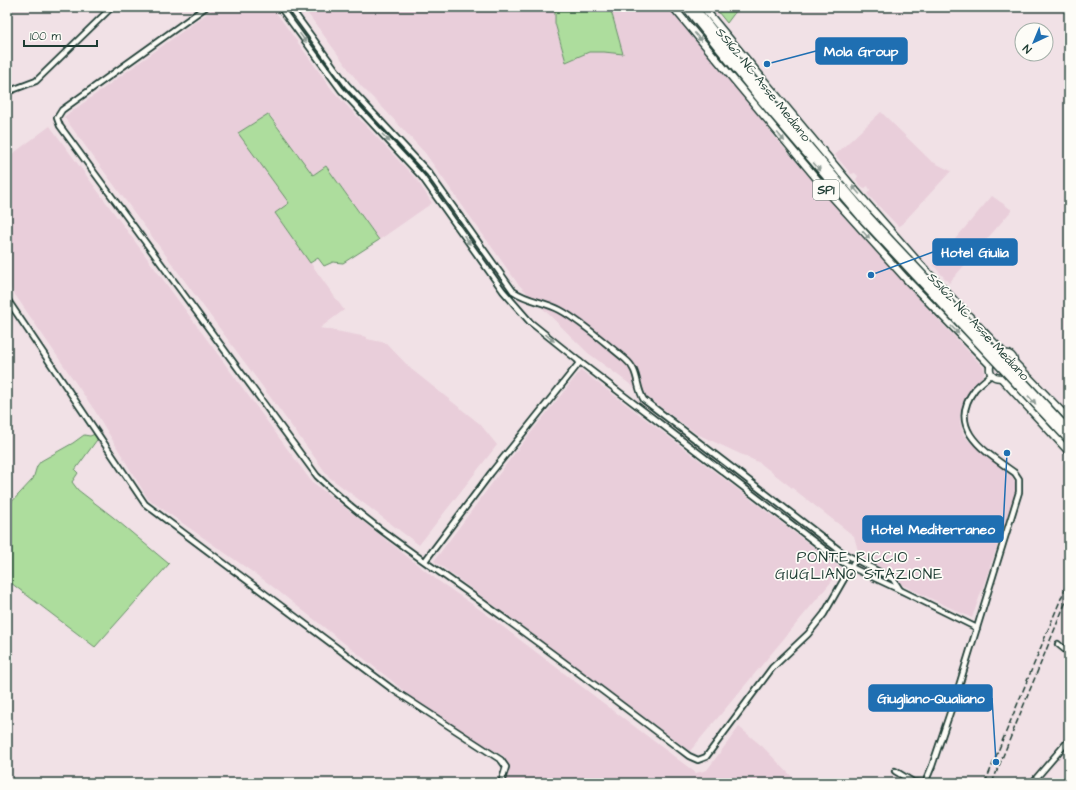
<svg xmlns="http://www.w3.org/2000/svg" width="1076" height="790" font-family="'Architects Daughter',sans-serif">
<rect width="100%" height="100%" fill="#f1e1e6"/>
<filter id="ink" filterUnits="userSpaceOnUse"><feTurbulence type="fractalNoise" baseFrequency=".025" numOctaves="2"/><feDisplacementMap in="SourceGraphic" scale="8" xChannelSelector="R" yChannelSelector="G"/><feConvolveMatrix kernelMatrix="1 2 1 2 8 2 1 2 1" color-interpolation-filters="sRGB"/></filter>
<g filter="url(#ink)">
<g fill="#e9ceda">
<path d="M216,7H272L333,91L417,180L432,203L379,240L326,166L313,176L269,114L238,133L290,203L275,213L344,310L320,328L367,337V339L386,343L411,369L480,424L497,445L419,545L329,477L64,117Z"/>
<path d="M303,7H521L523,10L527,7H555V23L566,62L589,52H604L623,53L610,7H668L728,77L778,141L837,209L912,292L984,368V372L982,377L973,386L965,398L960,412V422L963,434L970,442L1012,477L1016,485V493L972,618L900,584L895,575L860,558L854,536L760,463L697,434L588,353L518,284L425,153L384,109L361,86Z"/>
<path d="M881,112L931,161L951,171L900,226H898L867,194L870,190L868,186L865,188L862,187L856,180L858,176L855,173L851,174L835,155Z"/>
<path d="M50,126L311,481L437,580L482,611L696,773L707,770L739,727L763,747L798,783H504L509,767L504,756L475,740L408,695L391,680L268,583L148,499L95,411L7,283V158Z"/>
<path d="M992,196L1012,210L949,283L933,265Z"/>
<path d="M581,370L842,569L690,751L434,561L514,454Z"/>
</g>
<g fill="#addd9d" stroke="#668d68">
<path d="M555,7H610L623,54L604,52H589L566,62L555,23Z"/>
<path d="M714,7H739L727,23Z"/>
<path d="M268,114L313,175L326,166L379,240L343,263L333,262L324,266L318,258L310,263L275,213L289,203L238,133Z"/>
<path d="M95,434L99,437L75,470L78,473L72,482L78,490L113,517L169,564L95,647L11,583L7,585V507L33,479L37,466L41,461L73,443L84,435L90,436Z"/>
</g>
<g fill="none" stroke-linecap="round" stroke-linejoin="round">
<defs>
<g id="minor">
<path d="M206,7L62,110L57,118L60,126L317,476C369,526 431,565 490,608C557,656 623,706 689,756L698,760L706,757L772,668L808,634L824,614L855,560"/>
<path d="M280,7L341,90L422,177L503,291L530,322L580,362L837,559L851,567L900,590L893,579L843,553L644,400C635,386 640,371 625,359C605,343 582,322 560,310C545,302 527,301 513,291L429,173L347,85L290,7"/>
<path d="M7,92L36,81L112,7"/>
<path d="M7,299L145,504L392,689L501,760L506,767L501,783"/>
<path d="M425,561L491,473L580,362"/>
<path d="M900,590L977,628"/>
<path d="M1058,644L1069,653"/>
<path d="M895,771L913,782L927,783"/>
<path d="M926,783L927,778L932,766L958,689L1019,492V479L1015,473C986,452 945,429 975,389C980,384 986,379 991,375"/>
<path d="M1032,783L1069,740"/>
</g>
<g id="major">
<path d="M673,7L827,191L906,279L990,365"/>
<path d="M703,7L856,191L920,264L1004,353"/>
<path d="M1002,354C1010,352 1015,357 1014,365"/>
<path d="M991,363C987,373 994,380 1004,377"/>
<path d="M1015,363L1069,419"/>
<path d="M1001,378L1069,452"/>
</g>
<g id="highway">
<path d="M686,7L761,100L862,218"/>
<path d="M694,7L766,96L866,214"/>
<path d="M1060,421L1069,430"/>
<path d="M1056,426L1069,440"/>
</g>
</defs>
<use href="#minor" stroke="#1f3d34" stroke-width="8"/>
<use href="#major" stroke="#1f3d34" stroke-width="9"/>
<use href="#highway" stroke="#1f3d34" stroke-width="10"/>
<use href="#minor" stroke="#fdfcf7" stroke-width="4.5"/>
<use href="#major" stroke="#fdfcf7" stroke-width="6"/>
<use href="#highway" stroke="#fdfcf7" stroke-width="7"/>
<g stroke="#1f3d34" stroke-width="1.5" stroke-dasharray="6 3" stroke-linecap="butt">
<path d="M985,783L1069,579"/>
<path d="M992,783L1069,594"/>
</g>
<defs>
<g id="highway-bridge">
<path d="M866,214C930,284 996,351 1060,421"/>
<path d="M862,218L1056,426"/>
</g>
</defs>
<use href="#highway-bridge" stroke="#1f3d34" stroke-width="10" stroke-linecap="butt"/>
<use href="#highway-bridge" stroke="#fdfcf7" stroke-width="7"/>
</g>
<defs><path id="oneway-solid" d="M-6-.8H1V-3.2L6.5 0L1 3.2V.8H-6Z"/></defs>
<g fill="#8e9c96">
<use href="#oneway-solid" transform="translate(698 37) rotate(50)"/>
<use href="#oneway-solid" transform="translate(303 38) rotate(54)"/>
<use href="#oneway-solid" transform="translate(781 137) rotate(50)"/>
<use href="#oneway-solid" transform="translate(386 138) rotate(46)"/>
<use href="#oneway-solid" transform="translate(817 167) rotate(50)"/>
<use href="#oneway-solid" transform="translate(856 190) rotate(-130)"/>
<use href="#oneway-solid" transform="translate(866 235) rotate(48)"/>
<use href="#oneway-solid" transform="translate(467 240) rotate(55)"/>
<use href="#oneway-solid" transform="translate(955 330) rotate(46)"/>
<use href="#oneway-solid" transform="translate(550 338) rotate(39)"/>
<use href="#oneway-solid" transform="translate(1032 400) rotate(47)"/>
</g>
</g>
<g text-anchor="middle" stroke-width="3.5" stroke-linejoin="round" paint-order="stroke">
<rect fill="#fdfcf7" stroke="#62766e" stroke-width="1" x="813" y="180" width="26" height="20" rx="3"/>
<g font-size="12" font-weight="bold" fill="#1f3d34">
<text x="826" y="194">SP1</text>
</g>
<g font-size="13" fill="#1f3d34" stroke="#fdfcf7">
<text transform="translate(764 84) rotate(51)" y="5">SS162 NC Asse Mediano</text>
<text transform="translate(979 326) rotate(47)" y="5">SS162 NC Asse Mediano</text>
</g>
<g font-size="15" letter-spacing="1" fill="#1f3d34" stroke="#fdfcf7">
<text x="859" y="562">PONTE RICCIO -<tspan x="859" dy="17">GIUGLIANO STAZIONE</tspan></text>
</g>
</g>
<path fill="none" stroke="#1f6fb2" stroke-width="1.5" d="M767 64L816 51M871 275L933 252M1007 453L1003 529M996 762L992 698"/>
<g fill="#1f6fb2" stroke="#fdfcf7" stroke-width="1.5">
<circle cx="767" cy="64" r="4"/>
<circle cx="871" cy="275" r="4"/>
<circle cx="1007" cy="453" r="4"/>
<circle cx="996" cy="762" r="4"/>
</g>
<g fill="#1f6fb2" stroke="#1f6fb2" stroke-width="1.5">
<rect x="816" y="38" width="91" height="26" rx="4"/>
<rect x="933" y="239" width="84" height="26" rx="4"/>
<rect x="863" y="516" width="140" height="26" rx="4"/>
<rect x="869" y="685" width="123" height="26" rx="4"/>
</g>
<g font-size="14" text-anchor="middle" font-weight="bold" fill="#fff">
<text x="861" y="56">Mola Group</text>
<text x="975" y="257">Hotel Giulia</text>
<text x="933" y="534">Hotel Mediterraneo</text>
<text x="931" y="703">Giugliano-Qualiano</text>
</g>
<rect width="1076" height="790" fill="none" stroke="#fdfcf7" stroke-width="24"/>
<rect x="12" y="12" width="1052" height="766" fill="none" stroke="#1f3d34" stroke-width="1.5" filter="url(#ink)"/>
<g transform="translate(1034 42) rotate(224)"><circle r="19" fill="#fdfcf7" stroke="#a4b0a9"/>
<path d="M0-3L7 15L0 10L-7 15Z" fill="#1f6fb2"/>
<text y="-6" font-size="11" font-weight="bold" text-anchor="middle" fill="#1f3d34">N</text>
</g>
<path d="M24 40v6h73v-6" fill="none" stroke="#1f3d34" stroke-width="2"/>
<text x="30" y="40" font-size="12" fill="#1f3d34" stroke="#fdfcf7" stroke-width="3" paint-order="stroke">100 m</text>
</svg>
